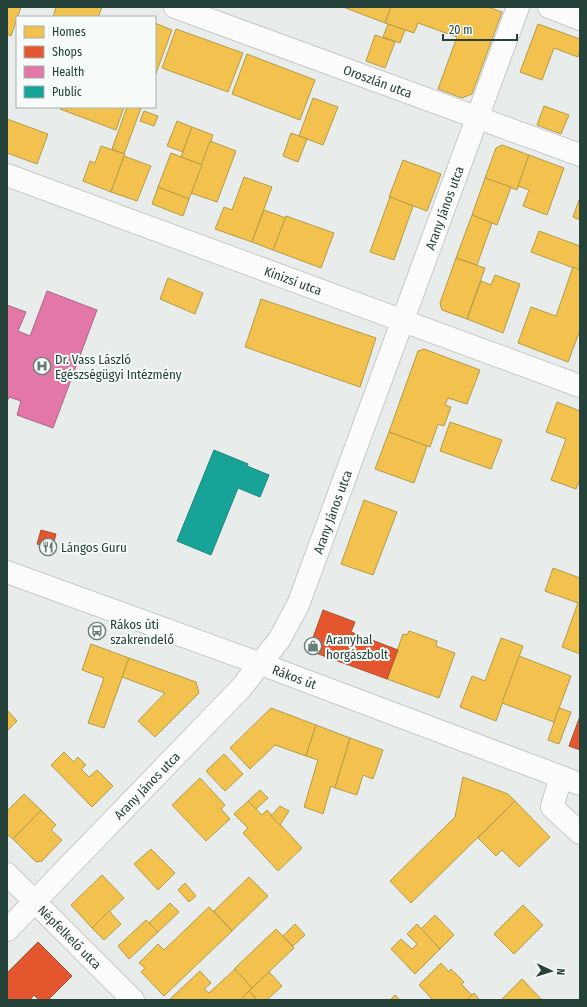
<svg xmlns="http://www.w3.org/2000/svg" width="587" height="1007" font-family="'Fira Sans Condensed',sans-serif">
<rect width="100%" height="100%" fill="#e8edeb"/>
<g fill="#f2c14e" stroke="#b49b48">
<path d="M7,7H21L11,36L7,34Z"/>
<path d="M56,7H102L98,17H53Z"/>
<path d="M343,7H391L385,23Z"/>
<path d="M391,7H488L502,12L472,94L462,98L438,89L457,37L418,23L414,33L385,23Z"/>
<path d="M155,23L172,30L155,76Z"/>
<path d="M388,24L405,30L400,43L383,37Z"/>
<path d="M538,24L580,39V51L578,57L554,48L542,80L520,72Z"/>
<path d="M176,29L243,53L228,92L162,68Z"/>
<path d="M375,35L395,42L385,68L366,61Z"/>
<path d="M247,54L315,80L300,120L232,94Z"/>
<path d="M313,98L338,107L323,145L299,136Z"/>
<path d="M544,106L569,115L561,134L537,125Z"/>
<path d="M60,107H124L116,130L60,109Z"/>
<path d="M127,107L141,108L124,154L112,149Z"/>
<path d="M144,111L158,116L154,126L140,121Z"/>
<path d="M7,119L48,134L37,164L7,153Z"/>
<path d="M177,121L192,127L183,152L167,146Z"/>
<path d="M192,127L213,135L202,165L181,157Z"/>
<path d="M291,133L307,139L298,162L283,156Z"/>
<path d="M210,141L236,151L217,202L191,193Z"/>
<path d="M502,145L529,155L517,190L485,178L496,148Z"/>
<path d="M101,146L125,154L111,192L83,181L90,161L95,163Z"/>
<path d="M171,153L202,165L189,199L158,187Z"/>
<path d="M529,155L564,168L547,215L523,206L529,190L518,186Z"/>
<path d="M124,156L151,166L137,201L111,192Z"/>
<path d="M403,160L441,174L427,211L389,197Z"/>
<path d="M244,177L272,187L252,242L215,229L224,207L232,210Z"/>
<path d="M485,178L511,187L497,225L472,215Z"/>
<path d="M158,187L189,199L183,216L152,204Z"/>
<path d="M390,197L413,206L394,260L370,252Z"/>
<path d="M580,197V220L573,217Z"/>
<path d="M264,210L286,218L273,250L252,242Z"/>
<path d="M472,215L492,223L477,265L456,258Z"/>
<path d="M286,216L334,233L321,268L273,250Z"/>
<path d="M539,231L580,246L579,270L531,252Z"/>
<path d="M456,258L485,268L467,319L442,310L440,303Z"/>
<path d="M573,267L580,270V330L568,362L518,343L531,307L556,316Z"/>
<path d="M495,275L520,284L503,333L467,319L481,281L491,285Z"/>
<path d="M168,278L203,293L195,314L160,299Z"/>
<path d="M261,299L376,338L360,387L245,347Z"/>
<path d="M424,349L480,370L467,404L448,398L445,405L451,407L444,426L438,424L430,447L389,432L418,351Z"/>
<path d="M557,402L580,411V479L576,489L551,480L566,439L546,432Z"/>
<path d="M450,422L502,440L491,469L440,451Z"/>
<path d="M389,432L427,446L414,483L375,469Z"/>
<path d="M364,500L397,512L373,575L341,564Z"/>
<path d="M553,568L580,578V654L562,647L578,603L545,591Z"/>
<path d="M409,631L437,641L436,646L455,653L439,698L387,679L403,634L407,635Z"/>
<path d="M501,638L523,646L496,721L460,707L472,676L485,681Z"/>
<path d="M91,644L129,658L104,728L88,723L104,678L82,670Z"/>
<path d="M519,656L571,676L554,722L502,703Z"/>
<path d="M129,658L196,682L199,693L155,737L138,721L165,693L122,677Z"/>
<path d="M271,708L316,725L306,756L275,745L250,769L230,748Z"/>
<path d="M559,708L571,712L559,744L548,740Z"/>
<path d="M7,710L17,721L7,731Z"/>
<path d="M316,725L350,738L335,788L331,786L323,814L304,807L318,760L306,756Z"/>
<path d="M350,738L383,750L373,779L363,775L357,795L335,788Z"/>
<path d="M64,752L74,762L78,757L86,765L81,769L89,777L97,770L113,786L92,807L51,765Z"/>
<path d="M224,754L243,774L225,791L206,771Z"/>
<path d="M463,777L508,794L515,801L411,903L390,881L455,817Z"/>
<path d="M200,778L225,805L221,809L230,819L206,841L172,805Z"/>
<path d="M260,790L268,798L256,809L248,801Z"/>
<path d="M24,794L41,810L13,839L7,834V811Z"/>
<path d="M248,801L262,815L267,810L302,848L278,871L243,833L248,828L234,814Z"/>
<path d="M515,801L550,837L519,867L502,850L496,856L478,838Z"/>
<path d="M280,806L289,811L280,825L271,816Z"/>
<path d="M41,810L56,825L51,830L62,840L42,861L36,862L13,839Z"/>
<path d="M151,849L175,873L158,890L134,864Z"/>
<path d="M102,875L124,898L92,928L71,905Z"/>
<path d="M249,877L268,896L232,931L214,911Z"/>
<path d="M185,883L196,896L189,902L178,890Z"/>
<path d="M170,903L179,912L158,932L149,923Z"/>
<path d="M523,905L543,925L514,954L494,934Z"/>
<path d="M209,907L232,931L164,996L141,972L145,968L139,963L158,944L164,950Z"/>
<path d="M109,911L121,924L104,940L92,928Z"/>
<path d="M435,915L454,935L440,949L421,929Z"/>
<path d="M146,920L158,932L129,959L118,946Z"/>
<path d="M295,924L305,935L293,946L283,936Z"/>
<path d="M417,924L440,949L415,974L391,949L401,939L412,949L417,944L407,934Z"/>
<path d="M276,929L294,948L252,988L234,969Z"/>
<path d="M441,963L449,972L451,969L464,982L461,984L472,995L467,1000H433L419,985Z"/>
<path d="M235,969L252,988L240,1000H169L200,971L211,983L204,989L209,993Z"/>
<path d="M269,972L282,986L267,1000H257L249,991Z"/>
<path d="M522,979L542,1000H501Z"/>
<path d="M249,991L257,1000H240Z"/>
<path d="M474,993L480,1000H467Z"/>
<path d="M395,995L400,1000H390Z"/>
</g>
<g fill="#e4572e" stroke="#aa5132">
<path d="M41,530L56,534L52,549L37,544Z"/>
<path d="M323,610L355,622L351,632L398,650L387,679L313,652L310,646Z"/>
<path d="M580,716V750L569,746Z"/>
<path d="M38,942L72,976L48,1000H39L34,995L30,1000H7V973Z"/>
</g>
<path fill="#e377a8" stroke="#aa6787" d="M47,291L97,310L53,428L17,415L21,401L9,397L7,402V305L26,312L18,331L30,336Z"/>
<path fill="#17a398" stroke="#1b867c" d="M214,450L248,464L247,466L269,475L260,497L238,488L211,555L177,541Z"/>
<g fill="none" stroke-linecap="round" stroke-linejoin="round">
<defs>
<g id="minor">
<path id="s1" d="M175,7L580,155"/>
<path d="M549,7L580,19"/>
<path id="s2" d="M7,175L580,386"/>
<path d="M561,777L552,807L580,833"/>
<path id="s3" d="M7,874L133,1000"/>
<path id="s4" d="M7,930L241,688L279,640L298,605L518,7"/>
</g>
<g id="tertiary">
<path id="s5" d="M7,572L261,664L580,784"/>
</g>
</defs>
<use href="#minor" stroke="#c5cac8" stroke-width="24"/>
<use href="#tertiary" stroke="#c5cac8" stroke-width="24"/>
<use href="#minor" stroke="#fcfcfc" stroke-width="22"/>
<use href="#tertiary" stroke="#fcfcfc" stroke-width="22"/>
</g>
<defs>
<symbol id="hospital-ring" viewBox="-11 -11 22 22"><circle r="9.5" fill="#f7fbf9" stroke="#697e78" stroke-width="1.5"/><path d="M-5-5h3v3.5h4V-5h3V5h-3V1.5h-4V5h-3Z" fill="#697e78"/></symbol>
<symbol id="restaurant-ring" viewBox="-11 -11 22 22"><circle r="9.5" fill="#f7fbf9" stroke="#697e78" stroke-width="1.5"/><path d="M-5-6h1v4h1v-4h1v4h1v-4h1v5L-1.5 .5V6h-2V.5L-5-1ZM5-6V6H3V1.5H1.5Q1.5-4 5-6Z" fill="#697e78"/></symbol>
<symbol id="bus-ring" viewBox="-11 -11 22 22"><circle r="9.5" fill="#f7fbf9" stroke="#697e78" stroke-width="1.5"/><path d="M-5-6H5V4H4V6H2V4H-2V6H-4V4H-5ZM-3.5-4V0h7V-4ZM-3.5 1.2v1.5H-2V1.2ZM2 1.2v1.5H3.5V1.2Z" fill="#697e78"/></symbol>
<symbol id="shop-ring" viewBox="-11 -11 22 22"><circle r="9.5" fill="#f7fbf9" stroke="#697e78" stroke-width="1.5"/><path d="M-5-2.5h2.3a2.7 3.5 0 0 1 5.4 0H5L5.5 6h-11ZM-1.5-2.5h3a1.5 2.3 0 0 0-3 0Z" fill="#697e78"/></symbol>
</defs>
<g fill-rule="evenodd">
<use href="#hospital-ring" x="32" y="356" width="20" height="20"/>
<use href="#restaurant-ring" x="38" y="537" width="20" height="20"/>
<use href="#bus-ring" x="87" y="621" width="20" height="20"/>
<use href="#shop-ring" x="303" y="636" width="20" height="20"/>
</g>
<g text-anchor="middle" stroke-width="4" stroke-linejoin="round" paint-order="stroke">
<g font-size="13" fill="#24423a" stroke="#f7fbf9">
<text dy="5" stroke="none"><textPath href="#s1" startOffset="216">Oroszlán utca</textPath></text>
<text dy="5" stroke="none"><textPath href="#s4" startOffset="861">Arany János utca</textPath></text>
<text dy="5" stroke="none"><textPath href="#s2" startOffset="305">Kinizsi utca</textPath></text>
<text dy="5" stroke="none"><textPath href="#s4" startOffset="537">Arany János utca</textPath></text>
<text dy="5" stroke="none"><textPath href="#s5" startOffset="306">Rákos út</textPath></text>
<text dy="5" stroke="none"><textPath href="#s4" startOffset="201">Arany János utca</textPath></text>
<text dy="5" stroke="none"><textPath href="#s3" startOffset="89">Népfelkelő utca</textPath></text>
</g>
<g font-size="13" fill="#24423a" stroke="#f7fbf9" text-anchor="start">
<text x="55" y="364">Dr. Vass László<tspan x="55" dy="15">Egészségügyi Intézmény</tspan></text>
<text x="61" y="552">Lángos Guru</text>
<text x="110" y="629">Rákos úti<tspan x="110" dy="15">szakrendelő</tspan></text>
<text x="326" y="644">Aranyhal<tspan x="326" dy="15">horgászbolt</tspan></text>
</g>
</g>
<rect width="587" height="1007" fill="none" stroke="#24423a" stroke-width="16"/>
<rect x="16" y="16" width="140" height="92" fill="#f7fbf9" stroke="#a3b1ad"/>
<rect x="24" y="26" width="20" height="12" fill="#f2c14e" stroke="#a3b1ad"/>
<text x="52" y="36" font-size="12" fill="#24423a">Homes</text>
<rect x="24" y="46" width="20" height="12" fill="#e4572e" stroke="#a3b1ad"/>
<text x="52" y="56" font-size="12" fill="#24423a">Shops</text>
<rect x="24" y="66" width="20" height="12" fill="#e377a8" stroke="#a3b1ad"/>
<text x="52" y="76" font-size="12" fill="#24423a">Health</text>
<rect x="24" y="86" width="20" height="12" fill="#17a398" stroke="#a3b1ad"/>
<text x="52" y="96" font-size="12" fill="#24423a">Public</text>
<g transform="translate(551 971) rotate(94)" stroke="#f7fbf9" stroke-width="3" paint-order="stroke">
<path d="M0-3L7 15L0 10L-7 15Z" fill="#24423a"/>
<text y="-6" font-size="11" font-weight="bold" text-anchor="middle" fill="#24423a">N</text>
</g>
<path d="M443 34v6h74v-6" fill="none" stroke="#24423a" stroke-width="2"/>
<text x="449" y="34" font-size="12" fill="#24423a" stroke="#f7fbf9" stroke-width="3" paint-order="stroke">20 m</text>
</svg>
